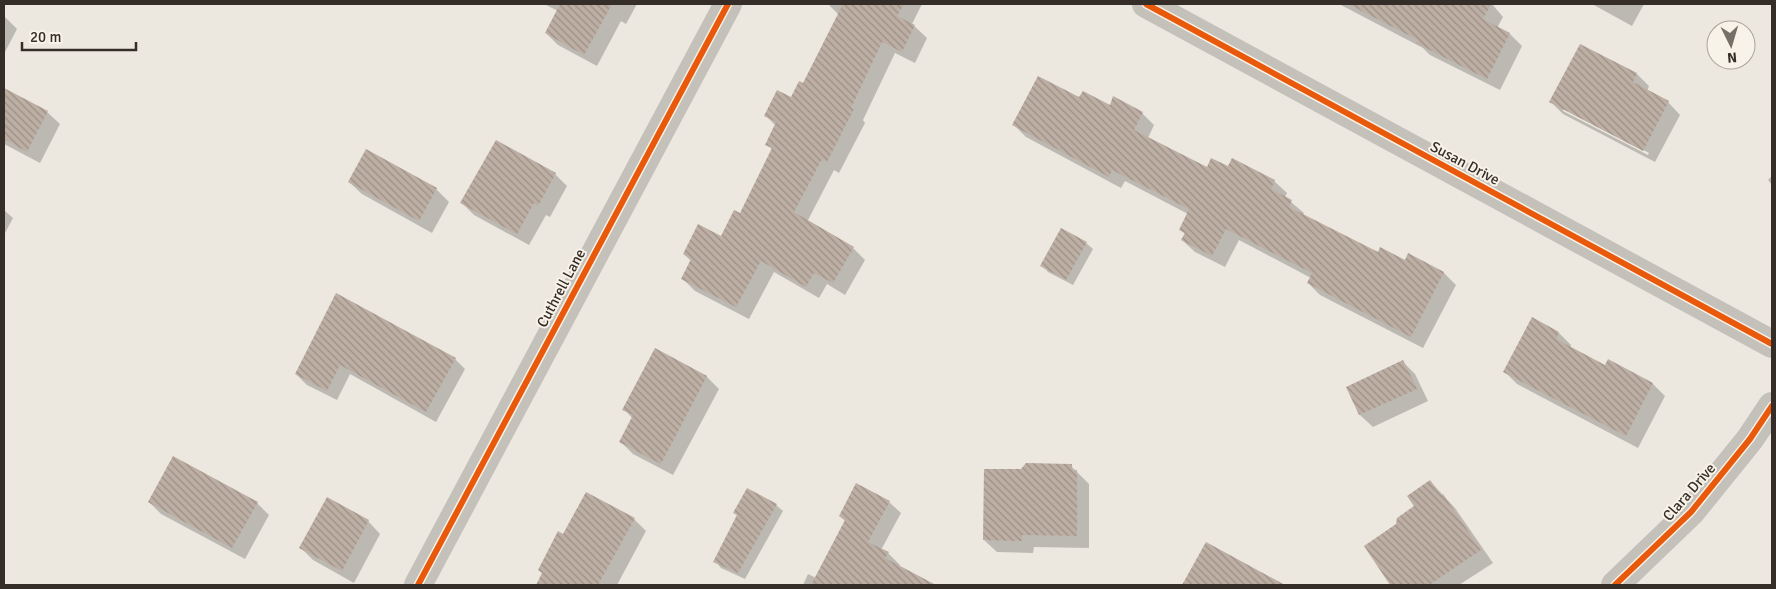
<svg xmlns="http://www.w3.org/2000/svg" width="1776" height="589" font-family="Signika,sans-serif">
<defs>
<pattern id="building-back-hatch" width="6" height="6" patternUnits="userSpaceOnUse" patternTransform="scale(1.25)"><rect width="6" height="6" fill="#beafa4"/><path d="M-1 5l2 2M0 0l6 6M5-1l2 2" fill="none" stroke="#9b8f86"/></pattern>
</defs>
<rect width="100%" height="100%" fill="#ece8e0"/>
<g fill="#0003" fill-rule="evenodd">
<path d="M544,4H637L626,24L621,21L597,66L558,45L546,33L558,11Z"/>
<path d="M828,4H922L912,24L927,38L915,63L895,53L863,120L865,123L839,173L834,170L807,222L853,248L865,260L845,295L827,284L819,298L774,272L749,319L695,291L683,279L691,261L684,254L721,238L741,214L773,150L766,144L776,126L766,116L791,98L804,85L839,15Z"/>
<path d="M1339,4H1492L1503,17L1497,28L1510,34L1522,46L1500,90L1430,55L1423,48Z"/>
<path d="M1592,4H1644L1632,26Z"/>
<path d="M4,16L17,29L4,54Z"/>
<path d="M1580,46L1637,74L1649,86L1647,91L1668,102L1680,115L1655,162L1563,114L1551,102ZM1563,108L1649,153L1648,155L1563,111Z"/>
<path d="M4,89L47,112L60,124L40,163L4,144Z"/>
<path d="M1080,99L1142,113L1154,125L1148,138L1207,169L1228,168L1274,181L1287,193L1285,197L1304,213L1303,215L1378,254L1405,261L1408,255L1444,273L1456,285L1423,348L1320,295L1308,283L1311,278L1239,240L1225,267L1195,252L1182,240L1185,234L1180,229L1188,214L1125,181L1121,188L1026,137L1014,125Z"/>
<path d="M366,151L436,189L449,202L432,233L362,194L349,182Z"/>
<path d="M555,174L567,186L550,217L546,215L529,245L474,215L462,203Z"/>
<path d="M1772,176V185L1768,180Z"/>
<path d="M4,210L13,218L4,235Z"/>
<path d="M1086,243L1093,249L1073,285L1048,272L1042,265Z"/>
<path d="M337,295L455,359L465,369L436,422L350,374L337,400L307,385L296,374Z"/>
<path d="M1532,319L1559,333L1571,345L1570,348L1605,366L1653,384L1665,396L1638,448L1517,384L1505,372Z"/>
<path d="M1403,362L1415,374L1428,401L1373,427L1360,415L1348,387Z"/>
<path d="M707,377L719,389L673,475L633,454L621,442L633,419L624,409Z"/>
<path d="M1071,466L1089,484V548L1034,547L1033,553L997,552L984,540L1022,471Z"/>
<path d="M1430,481L1455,508L1493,563L1459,585H1392L1366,547L1398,525L1415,507Z"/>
<path d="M149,502L257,503L269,515L245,559L161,514Z"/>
<path d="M889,502L901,513L881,550L888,553L900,565L899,567L921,579L928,585H803L808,574L816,578L846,522L840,516Z"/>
<path d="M776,505L783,511L745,579L721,568L715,561L738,516L735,513Z"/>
<path d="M634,519L646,531L617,585H537L564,536Z"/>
<path d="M368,521L380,534L354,583L313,560L301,548Z"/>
<path d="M1207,543L1267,578L1275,585H1183Z"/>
</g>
<g fill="url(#building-back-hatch)">
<path d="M560,4H612L584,55L545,33Z"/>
<path d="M843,4H904L897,16L915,25L902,52L882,42L851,108L854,109L827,162L822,159L794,212L854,247L833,283L814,273L806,287L761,261L736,307L681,279L691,259L683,254L698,224L721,236L734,210L740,213L772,148L765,145L776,122L764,116L777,90L791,97L799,81L803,83Z"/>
<path d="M1348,4H1491L1483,19L1510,33L1487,79L1416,43L1418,40Z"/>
<path d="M1580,44L1637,73L1633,82L1669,101L1643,151L1549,102Z"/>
<path d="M1038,76L1079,97L1083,91L1110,105L1113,96L1143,112L1134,130L1207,167L1211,158L1228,166L1232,158L1275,180L1271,189L1292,200L1289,207L1378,252L1380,247L1405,260L1408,253L1444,272L1411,337L1307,283L1312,273L1226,229L1212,256L1181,240L1185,233L1179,230L1189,209L1112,170L1109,177L1012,125Z"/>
<path d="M4,88L48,111L27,152L4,139Z"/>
<path d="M496,140L556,173L538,206L534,203L517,234L460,203Z"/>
<path d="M366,149L437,188L419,221L348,182Z"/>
<path d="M1061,228L1087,242L1066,280L1040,266Z"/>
<path d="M336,293L456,358L426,412L340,365L327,391L295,374Z"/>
<path d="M1532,317L1559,332L1556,339L1605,365L1608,359L1653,383L1626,436L1503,372Z"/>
<path d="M655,348L707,376L661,464L619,442L633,415L622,410Z"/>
<path d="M1403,360L1417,389L1359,415L1346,387Z"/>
<path d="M173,456L258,502L232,548L148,502Z"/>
<path d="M1026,463L1072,464V471L1077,470V536L1022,535V541L983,540L984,469H1021Z"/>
<path d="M1430,480L1441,495L1443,494L1481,550L1429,585H1390L1364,546L1396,524L1397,518L1414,506L1407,496Z"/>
<path d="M856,483L890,501L868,542L889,552L885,558L936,585H811L845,520L839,516Z"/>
<path d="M747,488L777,504L738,573L713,562L737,515L733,513Z"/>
<path d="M586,492L635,518L598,585H536L542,573L538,570L558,531L563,534Z"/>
<path d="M327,497L369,520L342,571L299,548Z"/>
<path d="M1206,542L1285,585H1182Z"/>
</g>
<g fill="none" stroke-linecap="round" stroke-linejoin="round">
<g stroke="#c4c0ba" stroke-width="28">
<path d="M1146,4L1772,344"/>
<path d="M418,585L728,4"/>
<path d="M1615,585L1691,512L1750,439L1772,406"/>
</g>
<defs>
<g id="cycleway">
<path d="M1146,4L1772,344"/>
<path d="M418,585L728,4"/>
<path d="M1615,585L1691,512L1750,439L1772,406"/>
</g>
</defs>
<use href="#cycleway" stroke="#f8f3e8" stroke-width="9"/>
<use href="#cycleway" stroke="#e8590c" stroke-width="6"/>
</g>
<g text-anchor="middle" stroke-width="4" stroke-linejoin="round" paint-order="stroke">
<g font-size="15" fill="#352e28" stroke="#f8f3e8">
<text transform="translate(1465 163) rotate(28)" y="5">Susan Drive</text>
<text transform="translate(561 288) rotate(-62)" y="5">Cuthrell Lane</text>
<text transform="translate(1689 492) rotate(-49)" y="5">Clara Drive</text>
</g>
</g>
<rect width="1776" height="589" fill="none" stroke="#352e28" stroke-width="10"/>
<g transform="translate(1731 45) rotate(175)"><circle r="24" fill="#f8f3e8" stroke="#aaa49b"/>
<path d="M0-4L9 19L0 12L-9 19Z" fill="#756f68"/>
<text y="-8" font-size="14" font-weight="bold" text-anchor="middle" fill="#352e28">N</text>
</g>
<path d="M22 42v8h114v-8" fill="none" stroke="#352e28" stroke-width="2.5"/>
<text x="30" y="42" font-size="15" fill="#352e28" stroke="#f8f3e8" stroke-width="4" paint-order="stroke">20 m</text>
</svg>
